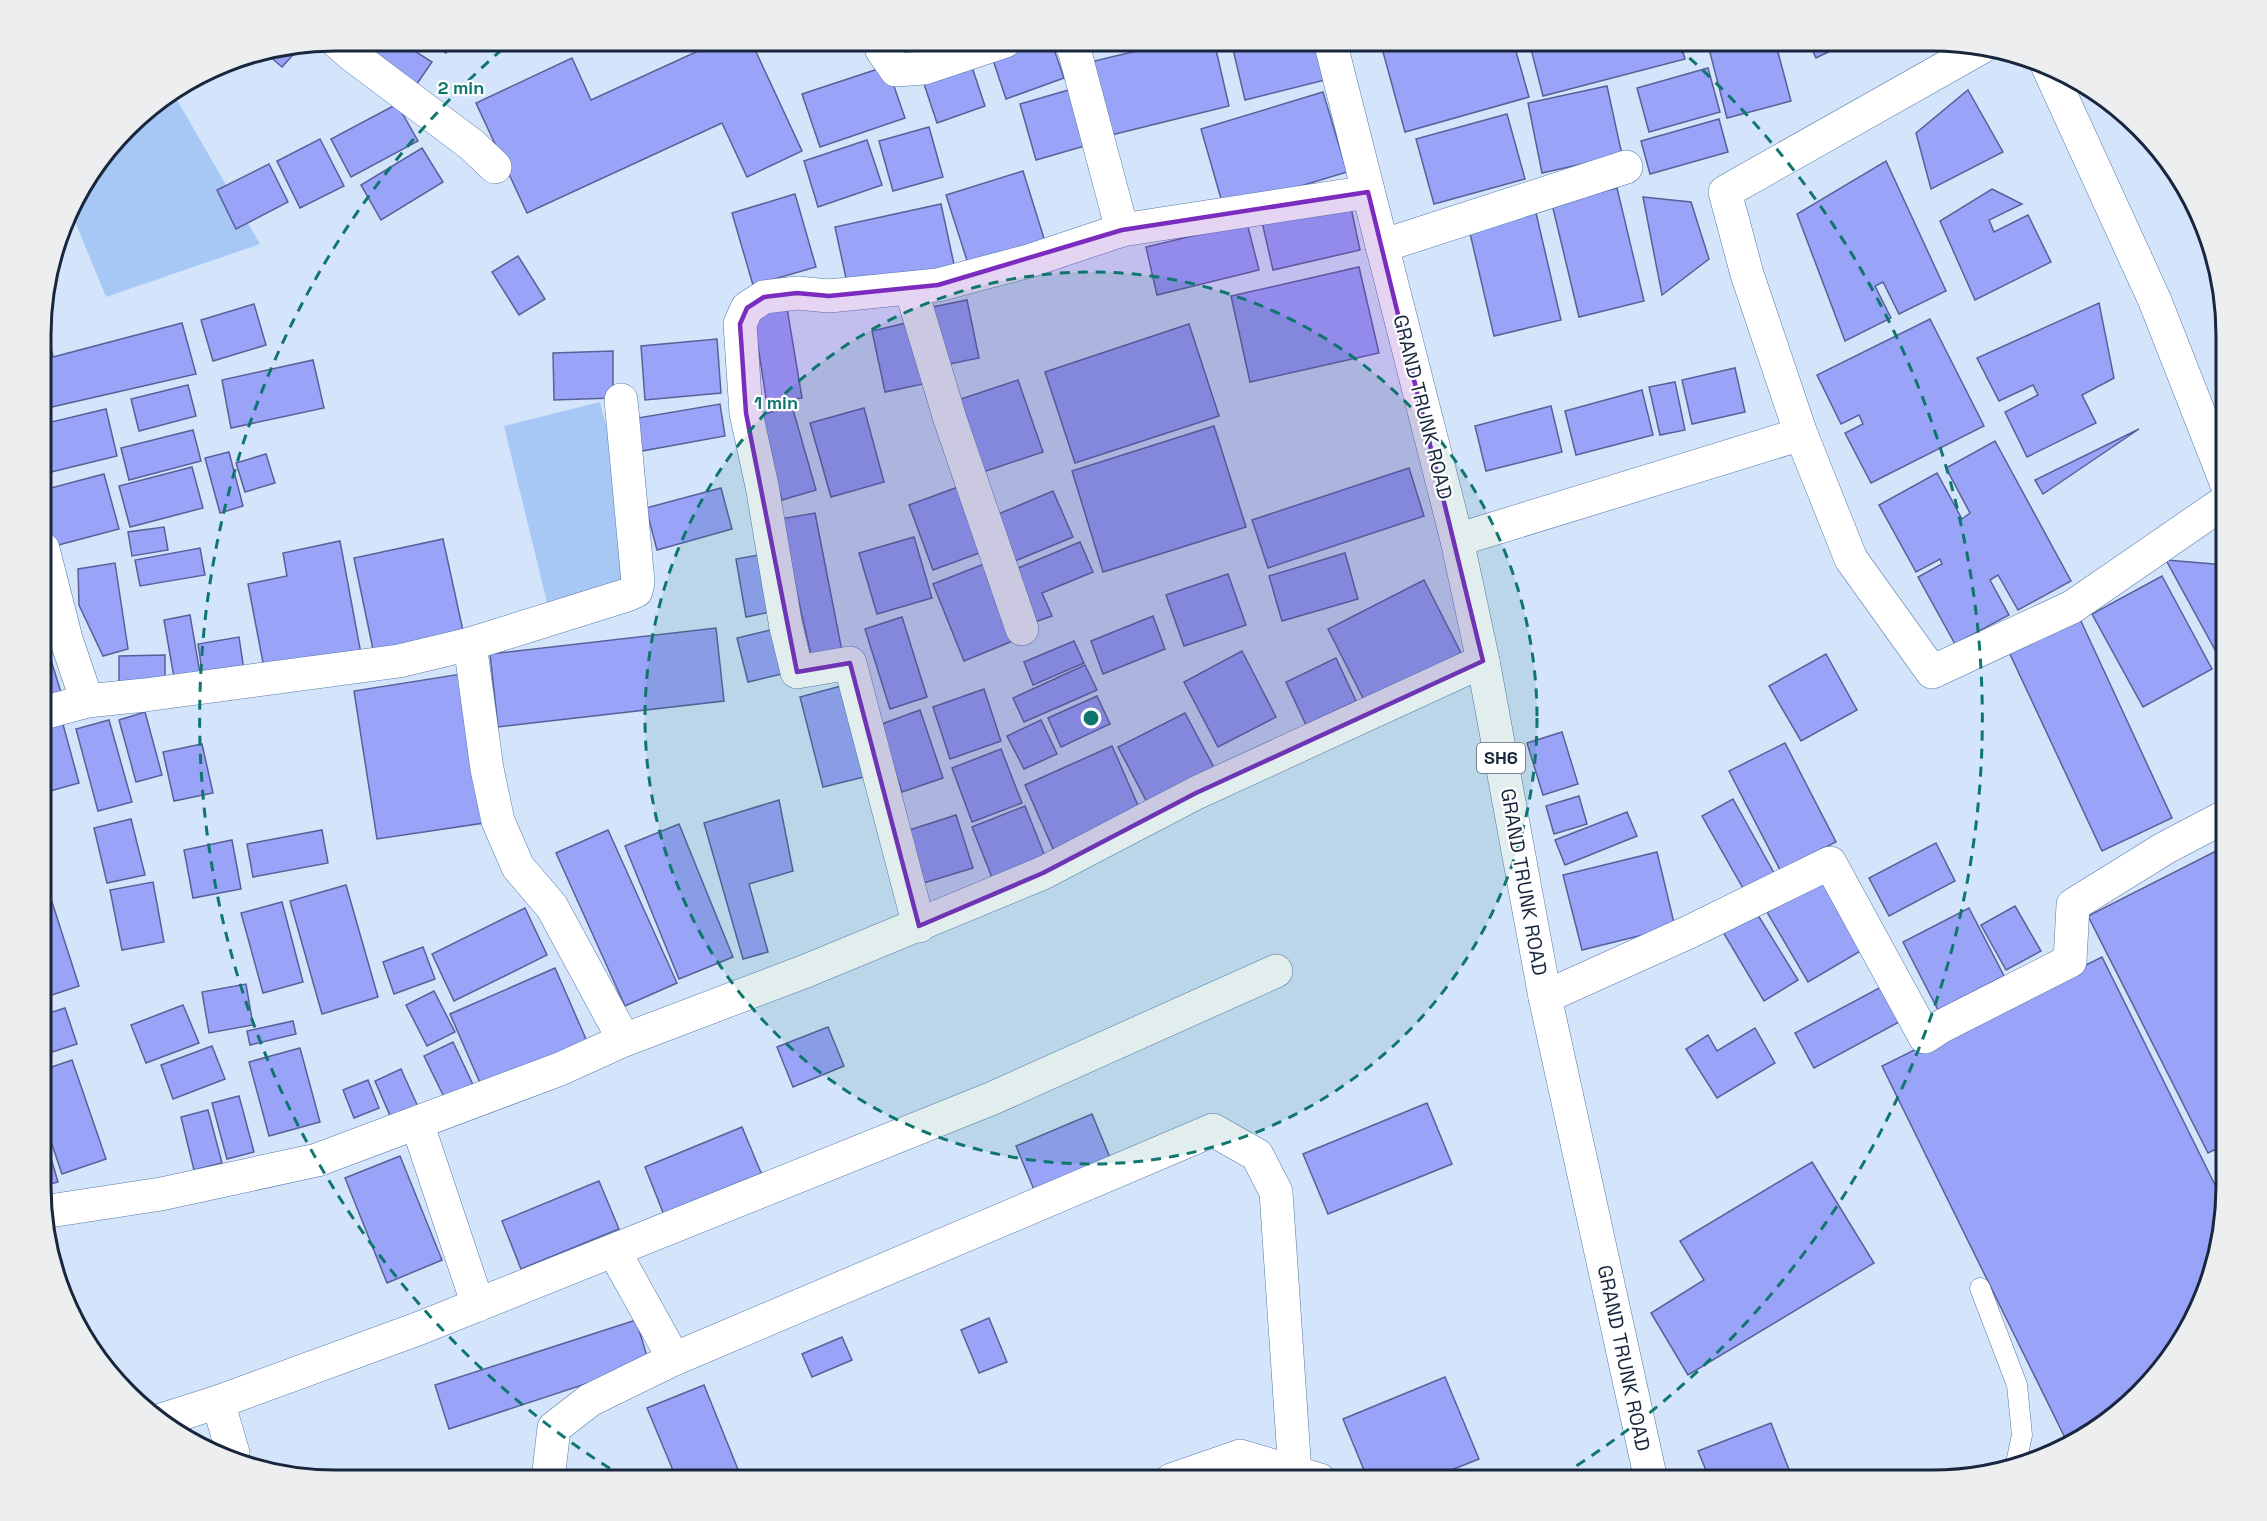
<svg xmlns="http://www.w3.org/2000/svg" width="2267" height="1521" font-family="'Space Grotesk',sans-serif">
<rect width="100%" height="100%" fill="#d4e4fb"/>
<g fill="#a7c7f5">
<path d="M173,93L260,244L106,297L70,209L71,204L141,114Z"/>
<path d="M600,402L637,543L622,586L551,619L504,426Z"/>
</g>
<g fill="#99a3f8" stroke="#596099" stroke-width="1.5">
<path d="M380,41H399L432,62L412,91L366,61Z"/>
<path d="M425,41H453L446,53Z"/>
<path d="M720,41H751L802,151L747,177L722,123L527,213L476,103L572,58L591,100Z"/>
<path d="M908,41H961L914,57Z"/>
<path d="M1030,41H1051L1064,78L1006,99L991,54Z"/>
<path d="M1178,41H1214L1229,106L1103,137L1086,63Z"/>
<path d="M1231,41H1315L1325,80L1245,100Z"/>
<path d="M1380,41H1513L1529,97L1405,132Z"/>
<path d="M1529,41H1680L1685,59L1543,96Z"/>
<path d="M1707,41H1775L1791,101L1727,118Z"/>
<path d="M1808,41H1851L1816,58Z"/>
<path d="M300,47L282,67L267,54Z"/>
<path d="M887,66L905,118L820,147L802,94Z"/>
<path d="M972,67L985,106L937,123L924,84Z"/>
<path d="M1708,68L1720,112L1649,132L1637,88Z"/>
<path d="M1607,86L1622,155L1542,173L1528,103Z"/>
<path d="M1072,89L1088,145L1036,160L1020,104Z"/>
<path d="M1968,90L2003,152L1931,189L1916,133Z"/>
<path d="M1323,92L1347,172L1224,209L1201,129Z"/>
<path d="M397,104L418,141L351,177L331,139Z"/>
<path d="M1507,114L1525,179L1434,204L1416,139Z"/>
<path d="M1719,119L1728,152L1650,174L1641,141Z"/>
<path d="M929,127L943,177L893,191L879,141Z"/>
<path d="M320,139L344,186L300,208L277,161Z"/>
<path d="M867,140L882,185L818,207L804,161Z"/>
<path d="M422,148L443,182L381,220L361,185Z"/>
<path d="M1886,161L1946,291L1899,314L1883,282L1875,286L1891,318L1845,341L1797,214Z"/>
<path d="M269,164L288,202L236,229L217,190Z"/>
<path d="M1023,171L1047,248L971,273L946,195Z"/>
<path d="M1617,188L1644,301L1579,317L1552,204Z"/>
<path d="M1992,189L2022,204L1989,220L1994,232L2028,215L2051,262L1975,300L1940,221Z"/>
<path d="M795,194L816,267L753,285L732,213Z"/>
<path d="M1643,197L1691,202L1709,259L1662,295Z"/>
<path d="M1350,203L1360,250L1273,270L1262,222Z"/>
<path d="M941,204L955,269L849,292L835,227Z"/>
<path d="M1536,213L1561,320L1494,336L1469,229Z"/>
<path d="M1247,223L1259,270L1157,295L1146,247Z"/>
<path d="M518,256L545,299L519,315L492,272Z"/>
<path d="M1359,267L1379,353L1250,382L1231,296Z"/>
<path d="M967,300L979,358L939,366L927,308Z"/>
<path d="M2099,303L2114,378L2082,395L2096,423L2027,457L2005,412L2038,395L2033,385L1999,401L1977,358Z"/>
<path d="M254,304L266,345L213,361L201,320Z"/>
<path d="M787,308L802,398L767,404L753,314Z"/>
<path d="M43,309L53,357L182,323L196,374L43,409Z"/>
<path d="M1930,319L1984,426L1871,483L1845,433L1863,424L1859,415L1841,424L1817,375Z"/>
<path d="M910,322L923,384L885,392L872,331Z"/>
<path d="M1189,324L1219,416L1075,463L1045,372Z"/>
<path d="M717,339L721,393L645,400L641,346Z"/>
<path d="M613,351V398L554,400L553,353Z"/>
<path d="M313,360L324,408L231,428L222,380Z"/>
<path d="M1735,368L1745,412L1692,424L1682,380Z"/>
<path d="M1018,380L1043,452L980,473L955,401Z"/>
<path d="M1675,382L1685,430L1660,435L1649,387Z"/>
<path d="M188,385L196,416L139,431L131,399Z"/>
<path d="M1642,390L1653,435L1576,455L1565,411Z"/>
<path d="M720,404L725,436L631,453L626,420Z"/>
<path d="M792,406L816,490L782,500L758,416Z"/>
<path d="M1551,406L1562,452L1486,471L1475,426Z"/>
<path d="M864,408L884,482L831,497L810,423Z"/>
<path d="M106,409L117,456L43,474V424Z"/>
<path d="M1214,426L1246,527L1103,572L1072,471Z"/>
<path d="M2139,429L2043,494L2035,480Z"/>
<path d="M193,430L201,461L129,480L121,448Z"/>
<path d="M1995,441L2071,581L2018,610L1998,575L1990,580L2009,615L1955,644L1918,577L1942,564L1940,559L1916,572L1879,505L1937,473L1962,519L1970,513L1946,468Z"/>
<path d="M229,452L243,506L220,513L205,458Z"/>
<path d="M266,454L275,483L245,492L236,463Z"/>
<path d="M192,467L203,508L130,527L119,486Z"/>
<path d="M1409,468L1424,516L1268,568L1252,520Z"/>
<path d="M104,474L119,529L47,548L43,534V490Z"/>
<path d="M958,487L982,552L933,570L909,505Z"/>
<path d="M721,488L732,529L657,550L646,508Z"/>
<path d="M1053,491L1073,537L1008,564L989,518Z"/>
<path d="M815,513L842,651L811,655L780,519Z"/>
<path d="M164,527L168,550L132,556L128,532Z"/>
<path d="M914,537L932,598L877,614L859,553Z"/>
<path d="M443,539L465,640L375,659L354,558Z"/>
<path d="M340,541L361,654L265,673L248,584L287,576L283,553Z"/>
<path d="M1080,542L1093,572L1042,593L1052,616L1032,623L1011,571Z"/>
<path d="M200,548L205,575L140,586L135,560Z"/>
<path d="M1345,553L1358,599L1282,621L1269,576Z"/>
<path d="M764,554L775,611L746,617L736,559Z"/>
<path d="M2166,560L2226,565V670Z"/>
<path d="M115,563L128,649L103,656L79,605L78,569Z"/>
<path d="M984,564L1015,640L964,661L933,584Z"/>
<path d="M1228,574L1246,625L1184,646L1166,595Z"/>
<path d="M2162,576L2212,669L2143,707L2092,614Z"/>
<path d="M1424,580L1461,653L1365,702L1328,629Z"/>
<path d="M190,615L202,685L176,689L164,620Z"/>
<path d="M1153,616L1165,649L1103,674L1091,641Z"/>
<path d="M902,617L927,697L890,709L865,629Z"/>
<path d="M2080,619L2172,818L2102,851L2009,652Z"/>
<path d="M716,628L724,701L498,727L490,654Z"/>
<path d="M779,628L790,672L748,682L737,638Z"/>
<path d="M239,637L245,677L204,684L198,644Z"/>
<path d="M1074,641L1084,663L1033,685L1024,662Z"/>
<path d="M1242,651L1276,717L1218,747L1184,682Z"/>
<path d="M1826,654L1857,710L1801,741L1769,686Z"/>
<path d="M165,655V689L119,691V656Z"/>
<path d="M1336,658L1356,701L1306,725L1286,682Z"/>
<path d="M51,660L63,699L43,705V663Z"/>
<path d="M1085,665L1097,690L1024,722L1013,698Z"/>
<path d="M461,674L484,823L377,839L354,691Z"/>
<path d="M841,686L864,777L823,787L800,697Z"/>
<path d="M984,689L1001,741L950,759L933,707Z"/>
<path d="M1097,696L1110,724L1061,747L1048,718Z"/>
<path d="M920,710L943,778L902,792L879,725Z"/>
<path d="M145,712L162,775L136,782L119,720Z"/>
<path d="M1185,713L1218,775L1151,810L1118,747Z"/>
<path d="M61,717L79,783L43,793V723Z"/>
<path d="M109,720L132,802L98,811L76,729Z"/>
<path d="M1041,720L1057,754L1024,769L1007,736Z"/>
<path d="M1562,732L1578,784L1543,795L1527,743Z"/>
<path d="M1785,743L1836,842L1780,870L1729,771Z"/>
<path d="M202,744L213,793L174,801L163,752Z"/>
<path d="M1112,746L1144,819L1057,858L1025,785Z"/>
<path d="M1001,749L1022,803L972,822L952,768Z"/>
<path d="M1579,796L1587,824L1554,834L1546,806Z"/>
<path d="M1733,799L1774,873L1744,890L1702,816Z"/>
<path d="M779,800L793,871L749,884L768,952L743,959L704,823Z"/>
<path d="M1025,806L1046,859L993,880L972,827Z"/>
<path d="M1627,812L1637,836L1565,865L1555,840Z"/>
<path d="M956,815L973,868L917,885L900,833Z"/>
<path d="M131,819L145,875L107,883L94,828Z"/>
<path d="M679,824L733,957L679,979L625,846Z"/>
<path d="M322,830L328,863L253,877L247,844Z"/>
<path d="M608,830L677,983L625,1006L556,853Z"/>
<path d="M232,840L241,889L193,898L184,850Z"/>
<path d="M1936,843L1955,881L1889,916L1869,878Z"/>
<path d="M2220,849L2226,860V1144L2208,1153L2088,916Z"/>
<path d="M1657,852L1675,927L1582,950L1563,875Z"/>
<path d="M43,874L79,986L43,998Z"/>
<path d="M1828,876L1869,946L1808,982L1767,912Z"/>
<path d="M153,882L164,942L122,950L110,890Z"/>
<path d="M346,885L378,997L322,1014L290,901Z"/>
<path d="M282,902L303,982L263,993L241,913Z"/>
<path d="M2015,906L2041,951L2006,970L1981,925Z"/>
<path d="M525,908L547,955L454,1001L432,954Z"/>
<path d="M1969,908L2004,976L1938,1010L1903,942Z"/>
<path d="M1756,912L1798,980L1764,1001L1723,932Z"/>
<path d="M423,947L435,979L394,994L383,962Z"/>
<path d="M2102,957L2226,1207L2211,1281L2166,1365L2126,1408L2069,1446L1882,1066Z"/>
<path d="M555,968L589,1046L484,1092L450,1014Z"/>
<path d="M246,984L253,1025L209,1033L202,992Z"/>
<path d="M1883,986L1901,1021L1814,1068L1795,1033Z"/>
<path d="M434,991L455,1032L427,1046L406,1005Z"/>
<path d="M183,1005L199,1043L146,1063L131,1025Z"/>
<path d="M65,1008L77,1044L43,1055V1015Z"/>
<path d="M293,1021L296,1034L250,1045L247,1031Z"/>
<path d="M828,1027L844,1066L793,1087L777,1047Z"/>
<path d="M1755,1028L1775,1063L1717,1098L1686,1049L1708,1035L1717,1051Z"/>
<path d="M453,1042L475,1089L447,1103L424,1056Z"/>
<path d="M212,1046L225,1079L173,1099L161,1065Z"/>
<path d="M300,1048L320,1122L269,1136L249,1062Z"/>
<path d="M72,1060L106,1159L62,1174L43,1118V1070Z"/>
<path d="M401,1069L419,1109L392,1120L375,1081Z"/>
<path d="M368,1080L379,1108L354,1118L343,1090Z"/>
<path d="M239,1096L254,1152L227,1159L212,1103Z"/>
<path d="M1427,1103L1452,1164L1328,1214L1303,1154Z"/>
<path d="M208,1110L222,1163L194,1170L181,1117Z"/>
<path d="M1092,1114L1111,1160L1035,1192L1016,1146Z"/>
<path d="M742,1127L762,1175L664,1215L645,1167Z"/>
<path d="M46,1141L58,1182L43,1186V1142Z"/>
<path d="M400,1156L442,1260L387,1283L345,1178Z"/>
<path d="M1812,1162L1874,1263L1688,1375L1651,1313L1704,1280L1680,1241Z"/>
<path d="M599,1181L619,1229L521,1269L502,1221Z"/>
<path d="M989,1318L1007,1362L979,1373L961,1330Z"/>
<path d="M636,1320L649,1363L449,1429L435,1385Z"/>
<path d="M842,1337L852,1360L812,1377L802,1354Z"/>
<path d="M1445,1377L1479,1459L1426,1480H1368L1343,1419Z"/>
<path d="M704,1385L739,1472L718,1480H677L647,1408Z"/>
<path d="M1771,1423L1793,1480H1710L1698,1451Z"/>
</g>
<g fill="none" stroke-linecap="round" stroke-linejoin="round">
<defs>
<path id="lane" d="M1980,1288L2017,1385L2022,1435L2015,1468"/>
<g id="street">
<path d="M336,41L352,55L472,145L495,167"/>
<path d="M879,41L882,50L896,70L924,68L1005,41"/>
<path d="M1069,41L1074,49L1122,230"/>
<path d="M1982,47L1725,192L1747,274L1801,434L1851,559L1932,672L2072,607L2226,501"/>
<path d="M2048,67L2155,301L2226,482"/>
<path d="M1382,246L1626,167"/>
<path d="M911,289L950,419L1022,629"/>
<path d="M1457,540L1801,434"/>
<path d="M43,549L66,639L87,701L145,695L399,661L470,644L627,595L636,591L638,582L621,400"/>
<path d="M470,644L487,769L498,821L518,867L552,907L624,1040"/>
<path d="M43,713L87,701"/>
<path d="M919,926L850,663L797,672L786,627L762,486L746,413L740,324L747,308L764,297L797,293L829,296L938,285L1029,261L1122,230L1368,192"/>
<path d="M1545,997L1689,932L1830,863L1925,1037L1942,1026L2070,961L2073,905L2165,848L2226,816"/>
<path d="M417,1123L478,1305"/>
<path d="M43,1212L161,1194L317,1160L560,1069L624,1040L806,971L1043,873L1196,793L1483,661"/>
<path d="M614,1251L674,1359"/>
<path d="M218,1402L233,1453V1461"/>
<path d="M158,1421L218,1402L420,1328L993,1098L1276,971"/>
<path d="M553,1480L549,1471L554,1428L590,1400L674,1359L1213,1130L1257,1155L1276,1192L1295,1473"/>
<path d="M1171,1480L1240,1456L1320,1480"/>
</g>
<path id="primary" d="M1330,41L1457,540L1483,661L1545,997L1651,1480"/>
</defs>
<use href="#lane" stroke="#5579ac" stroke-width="21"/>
<use href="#street" stroke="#5579ac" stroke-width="34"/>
<use href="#primary" stroke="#5579ac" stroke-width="34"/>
<use href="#lane" stroke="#fff" stroke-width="20"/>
<use href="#street" stroke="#fff" stroke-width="33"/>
<use href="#primary" stroke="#fff" stroke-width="33"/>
</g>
<path fill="#7b2cbf" fill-opacity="0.2" stroke="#7b2cbf" stroke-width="4.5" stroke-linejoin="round" d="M1368,192L1483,661L1196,793L1043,873L919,926L850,663L797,672L746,413L740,324L747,308L764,297L797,293L829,296L938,285L1122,230Z"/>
<circle cx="1091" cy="718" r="446" fill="#0f766e" fill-opacity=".12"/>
<g fill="none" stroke="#0f766e" stroke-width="3" stroke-dasharray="10 8">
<circle cx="1091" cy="718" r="446"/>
<path d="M625 1478A891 891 0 0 1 506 46M1676 46A891 891 0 0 1 1557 1478"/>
</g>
<g text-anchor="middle" stroke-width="4.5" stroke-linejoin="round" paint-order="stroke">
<rect fill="#fff" stroke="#5d6877" stroke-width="1.5" x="1477" y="743" width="48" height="30" rx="4.5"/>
<g font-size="18" font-weight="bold" fill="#18273d">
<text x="1501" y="764">SH6</text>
</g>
<g font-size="20" fill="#18273d" stroke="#fff">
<text transform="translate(1423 407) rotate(76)" y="7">GRAND TRUNK ROAD</text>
<text transform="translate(1524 882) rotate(80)" y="7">GRAND TRUNK ROAD</text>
<text transform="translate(1624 1358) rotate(78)" y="7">GRAND TRUNK ROAD</text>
</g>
</g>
<path d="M0 0H2267V1521H0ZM335 51H1932A284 284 0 0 1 2216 335V1186A284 284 0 0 1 1932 1470H335A284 284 0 0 1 51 1186V335A284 284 0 0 1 335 51Z" fill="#edeeef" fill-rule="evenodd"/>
<path fill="none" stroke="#18273d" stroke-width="3" d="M335 51H1932A284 284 0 0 1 2216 335V1186A284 284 0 0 1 1932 1470H335A284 284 0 0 1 51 1186V335A284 284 0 0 1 335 51Z"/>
<circle cx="1091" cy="718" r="9" fill="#0f766e" stroke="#fff" stroke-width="3"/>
<g font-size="18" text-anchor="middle" font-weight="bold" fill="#0f766e" stroke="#fff" stroke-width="4.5" stroke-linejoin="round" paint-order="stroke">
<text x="461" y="94">2 min</text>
<text x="776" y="409">1 min</text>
</g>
</svg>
